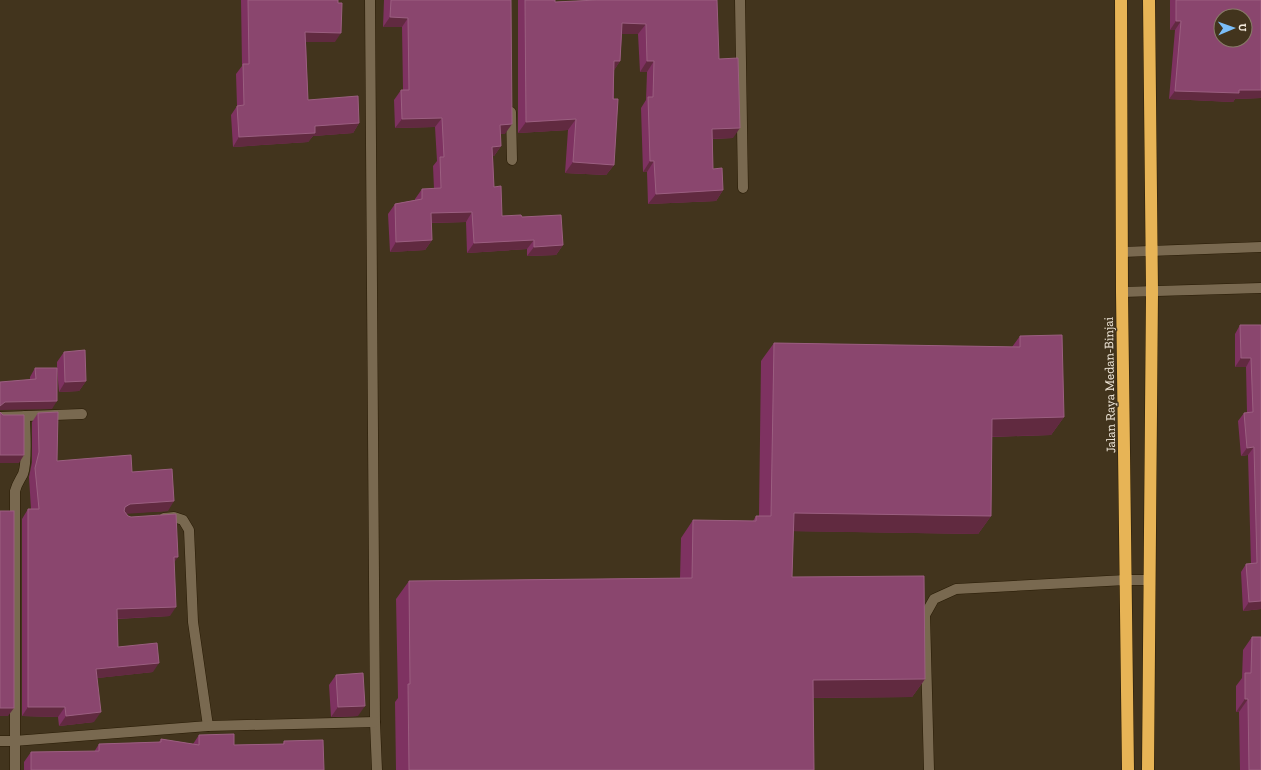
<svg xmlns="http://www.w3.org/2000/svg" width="1261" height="770" font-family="'Zilla Slab',serif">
<rect width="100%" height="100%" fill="#42341d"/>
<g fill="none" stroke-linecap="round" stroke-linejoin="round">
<defs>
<g id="minor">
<path d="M370,0L375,722L377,770"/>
<path d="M740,0L743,188"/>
<path d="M511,112L512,160"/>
<path d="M1122,252L1261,247"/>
<path d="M1122,292L1261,288"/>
<path d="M0,417L82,414"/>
<path d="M164,518L174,517L183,520L189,530L193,622L208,726"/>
<path d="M0,741H14L208,726L375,722"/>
<path d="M15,770V491C17,483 20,480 23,474C28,461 25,430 25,416"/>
<path d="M929,770L925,615L934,599L956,589L1126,580H1150"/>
</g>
<g id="highway">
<path d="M1121,0L1122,292L1128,770"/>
<path d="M1148,770L1152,292L1149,0"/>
</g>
</defs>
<use href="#minor" stroke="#281b05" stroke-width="11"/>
<use href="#highway" stroke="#281b05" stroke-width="13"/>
<use href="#minor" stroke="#796950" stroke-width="10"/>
<use href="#highway" stroke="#e7b456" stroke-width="12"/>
</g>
<g fill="#7e3261">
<path d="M241,0H338L335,42H306L308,100L359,123L353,133L313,136L308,142L233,147L231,115L237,106L236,74L242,66Z"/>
<path d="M384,0H511L505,134H500L501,146L494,156H493L494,187L502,216L522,217L563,245L556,255L527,256V249L467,253L466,222L432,223V240L425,250L390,252L388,214L395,204L415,200V199L422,189H434L433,166L437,161L435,127L395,128L394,100L401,90H403L402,27H383Z"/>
<path d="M518,0H555V2L597,0L719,59L733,138L713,139V169L723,190L716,201L648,204L647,172H643L641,108L646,100L647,72H640L638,34H622L620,61L614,70V165L606,175L565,173L568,130L518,133Z"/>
<path d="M1170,0H1261V98L1235,99L1233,102L1169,99L1175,30H1170Z"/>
<path d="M1240,325H1261V609L1243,611L1241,572L1246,564H1251L1248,455L1241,456L1238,421L1244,413H1247L1246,367H1235V334Z"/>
<path d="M1020,336L1064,417L1051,435L992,437L991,516L978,534L793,531L792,577L925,679L912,697L813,698L814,770H396L395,702L398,698L396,599L409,581L680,578L681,538L693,520L753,521L756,516H759L761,361L774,343L1012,347Z"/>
<path d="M64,352L86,381L79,391L59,392L57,369L52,409L30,380V377L35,368H57V362Z"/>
<path d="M38,413L57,461L132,472L168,511L126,513L128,516L174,562L170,616L117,619L118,647L153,672L97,678L94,722L59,726L58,717L22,716V519L28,509H31L29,477L32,462V422Z"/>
<path d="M1252,637L1261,770H1240L1239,712H1236V686L1242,678L1243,650Z"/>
<path d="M336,675L358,716L331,717L329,685Z"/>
<path d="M199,735L234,745L283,744L284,741L324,770H24V762L31,752H94L99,744L159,742L161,739L193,744Z"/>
</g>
<g fill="#612a40">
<path d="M390,17L408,18L402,27H383Z"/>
<path d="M1176,21H1181L1175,30H1170Z"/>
<path d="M622,23L646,24L638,34H615Z"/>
<path d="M305,32L341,33L335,42H298Z"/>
<path d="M614,61H620L613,72Z"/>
<path d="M647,61H654L647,72H640Z"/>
<path d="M1261,90V98L1235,99L1233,102L1169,99L1175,91Z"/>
<path d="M442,118L435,127L395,128L402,119Z"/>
<path d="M576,119L568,130L518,133L526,122Z"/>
<path d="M359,123L353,133L313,136L308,142L233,147L239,137L315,126Z"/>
<path d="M512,124L505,134H493L500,125Z"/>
<path d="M740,128L733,138L705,139L712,129Z"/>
<path d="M501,146L494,156H486L492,147Z"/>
<path d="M650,161H654L647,172H643Z"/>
<path d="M573,162L614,165L606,175L565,173Z"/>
<path d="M723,190L716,201L648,204L656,194Z"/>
<path d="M472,212L466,222L424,223L431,213Z"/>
<path d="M432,240L425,250L390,252L396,242Z"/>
<path d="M534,240L527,249L467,253L474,243Z"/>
<path d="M563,245L556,255L527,256L534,247Z"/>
<path d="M1241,358H1251L1246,367H1235Z"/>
<path d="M86,381L79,391L59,392L65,382Z"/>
<path d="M57,401L52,409L0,410V406L5,402Z"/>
<path d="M1064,417L1051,435L980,437L992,419Z"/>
<path d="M1254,447L1248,455L1241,456L1247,448Z"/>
<path d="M0,455H24L19,463H0Z"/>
<path d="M174,501L168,511L124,514L125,507L130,504Z"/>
<path d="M794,513L991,516L978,534L781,531Z"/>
<path d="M174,557H178L171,567Z"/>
<path d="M1261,601V609L1243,611L1249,602Z"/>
<path d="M176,607L170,616L110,619L117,609Z"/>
<path d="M159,663L153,672L89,679L96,669Z"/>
<path d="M925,679L912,697L801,698L813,680Z"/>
<path d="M1245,699H1248L1239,712H1236Z"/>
<path d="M365,706L358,716L331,717L338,707Z"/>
<path d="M28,707H65L58,717L22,716Z"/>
<path d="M0,708H14L8,716H0Z"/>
<path d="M101,712L94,722L59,726L66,716Z"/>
</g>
<g fill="#8a466e" stroke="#9b5f80" fill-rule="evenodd">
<path d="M248,0H338V3H342L341,33L305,32L308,100L358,96L359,123L315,126V133L239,137L237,106L244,105L243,64H249Z"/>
<path d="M391,0H511L512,124L500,125L501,146L492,147L494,187L501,186L502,216L521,215L522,217L561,215L563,245L534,247V240L474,243L472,212L431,213L432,240L396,242L395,204L422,199V189L441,188L440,157H444L442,118L402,119L401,90H409L408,18L390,17Z"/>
<path d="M525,0H555V2L597,0H717L719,59L738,58L740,128L712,129L713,169L722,168L723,190L656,194L654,161H650L648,97H653L654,61H647L646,24L622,23L620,61H614L613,99H618L614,165L573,162L576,119L526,122Z"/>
<path d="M1176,0H1261V90H1239V93L1175,91L1181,21H1176ZM1221,16H1245V40H1221Z"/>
<path d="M1240,325H1261V601L1249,602L1246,564L1257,563L1254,447L1247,448L1244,413L1253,412L1251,358H1241Z"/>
<path d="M1062,335L1064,417L992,419L991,516L794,513L792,577L924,576L925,679L813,680L814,770H409L408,684H410L409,581L692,578L693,520L756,521V516H771L774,343L1020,347V336Z"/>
<path d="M85,350L86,381L65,382L64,352Z"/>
<path d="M35,368H57V401L5,402L0,406V382L36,379Z"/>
<path d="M0,412L3,415H24V455H0Z"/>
<path d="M58,412L57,461L131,455L132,472L172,469L174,501L130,504L125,507L124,511L128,516L131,517L176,514L178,557H174L176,607L117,609L118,647L157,643L159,663L96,669L101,712L66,716L65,707H28V509H39L35,468L39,452L38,413Z"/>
<rect x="0" y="511" width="14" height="197"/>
<path d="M1252,637H1261V770H1249L1248,699H1245V673H1251Z"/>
<path d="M363,673L365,706L338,707L336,675Z"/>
<path d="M234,734V745L284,744V741L323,740L324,770H31V752L99,751V744L161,742V739L199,745V735Z"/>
</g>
<g text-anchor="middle" stroke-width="3" stroke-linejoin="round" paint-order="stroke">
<g font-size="13" fill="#f3eadc" stroke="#42341d">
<text transform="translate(1109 385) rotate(-91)" y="5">Jalan Raya Medan-Binjai</text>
</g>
</g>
<g transform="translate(1233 28) rotate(88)"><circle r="19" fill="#42341d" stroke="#897d69"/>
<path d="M0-3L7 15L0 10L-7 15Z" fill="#7bbef8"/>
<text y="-6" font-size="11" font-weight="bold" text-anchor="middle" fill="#f3eadc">U</text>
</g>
</svg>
